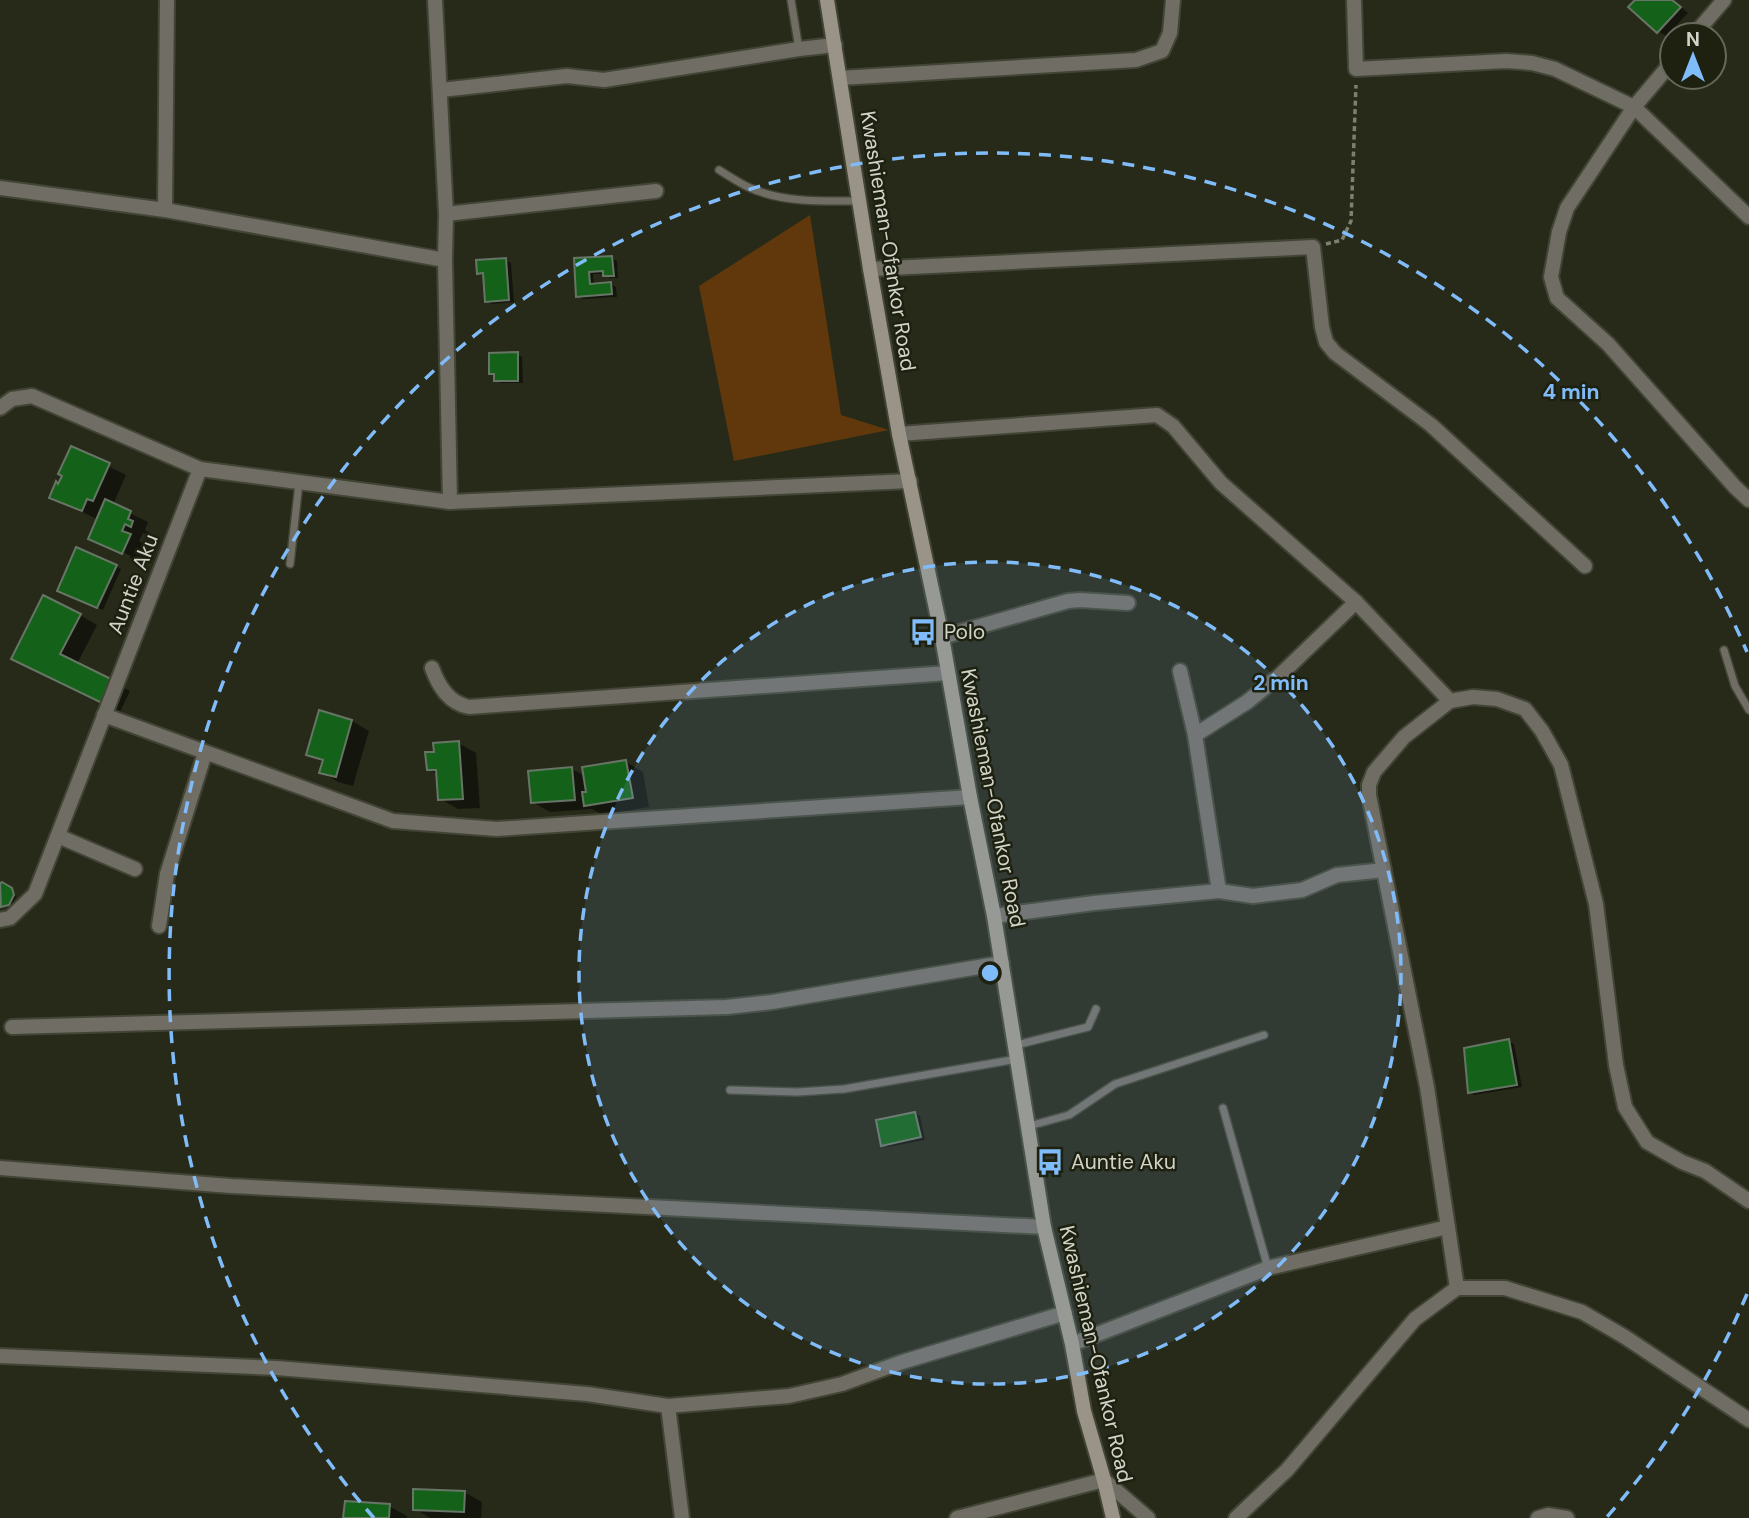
<svg xmlns="http://www.w3.org/2000/svg" width="1749" height="1518" font-family="'DM Sans',sans-serif">
<rect width="100%" height="100%" fill="#272a19"/>
<path fill="#60380b" d="M810,215L841,415L889,430L734,461L699,286Z"/>
<g fill="#0007">
<path d="M1637,0H1673L1688,13L1666,36L1658,31Z"/>
<path d="M612,258L617,261L618,278H610L605,274H593L594,285L611,284L616,287L617,297L583,299L578,296L575,260Z"/>
<path d="M506,260L511,263L514,302L492,304L487,301L484,276L479,273Z"/>
<path d="M517,354L522,357L523,383H501L496,380V376L491,373Z"/>
<path d="M72,448L126,475L113,505L148,522L145,530L150,533L149,535L143,533L139,541L147,546L140,562L130,558L131,556L106,545V548L90,539L99,520L51,497L60,485Z"/>
<path d="M116,566L121,569L103,610L64,593Z"/>
<path d="M80,615L97,625L77,664L130,691L120,712L31,668Z"/>
<path d="M320,713L352,721L369,731L353,786L338,782L321,772L324,763L308,754Z"/>
<path d="M458,743L476,753L480,808L458,809L440,799L438,775L428,769L436,753Z"/>
<path d="M626,762L643,772L649,807L603,815L592,809L550,812L532,802L572,769L586,777Z"/>
<path d="M0,885L11,888L16,897L13,903L4,907L0,905Z"/>
<path d="M1508,1041L1514,1044L1522,1087L1474,1095L1469,1092Z"/>
<path d="M915,1113L920,1116L925,1140L888,1147L883,1144Z"/>
<path d="M464,1492L482,1502L481,1518H430L415,1509Z"/>
<path d="M389,1506L407,1516V1518H345Z"/>
</g>
<g fill="#146219" stroke="#677566" stroke-width="2">
<path d="M1635,0H1672L1681,7L1657,33L1628,7Z"/>
<path d="M612,256L614,276H603V271L589,272L590,284L611,282L612,294L576,297L574,258Z"/>
<path d="M506,258L509,300L485,302L483,273L477,274L476,260Z"/>
<path d="M518,352V381H494V374H489V353Z"/>
<path d="M71,446L110,463L93,501L87,499L82,511L49,498L56,481L58,484L62,476L58,474Z"/>
<path d="M105,499L131,511L128,519L133,521L131,527L125,524L122,531L131,534L122,554L88,539Z"/>
<path d="M76,547L117,565L97,608L57,591Z"/>
<path d="M43,595L81,614L60,654L113,680L102,703L11,659Z"/>
<path d="M319,710L352,720L336,777L319,773L323,760L306,755Z"/>
<path d="M459,741L463,799L438,800L436,770H427L425,752H434L433,743Z"/>
<path d="M626,760L633,798L584,806L582,792H586L582,767Z"/>
<path d="M572,767L575,800L531,803L528,771Z"/>
<path d="M2,882L12,888L14,895L9,905L1,907L0,883Z"/>
<path d="M1509,1039L1517,1085L1468,1093L1464,1048Z"/>
<path d="M915,1112L921,1137L881,1146L876,1120Z"/>
<path d="M413,1489L465,1491L464,1512L413,1510Z"/>
<path d="M345,1501L390,1504L389,1518H343Z"/>
</g>
<g fill="none" stroke-linecap="round" stroke-linejoin="round">
<defs>
<g id="lane">
<path d="M791,0L799,49"/>
<path d="M719,170C729,176 738,182 748,187C782,203 823,201 859,201"/>
<path d="M290,564L299,483"/>
<path d="M1724,650L1735,686L1749,710"/>
<path d="M1016,1045L1088,1027L1096,1009"/>
<path d="M730,1090L797,1092L844,1089L1017,1059"/>
<path d="M1223,1108L1268,1268"/>
<path d="M1029,1126L1069,1115L1115,1084L1264,1035"/>
</g>
<g id="street">
<path d="M435,0L446,214L445,260L450,502"/>
<path d="M1354,0L1356,69L1506,61L1532,63L1555,69L1634,107L1749,217"/>
<path d="M1694,35L1724,0"/>
<path d="M1672,62L1634,107L1567,208L1559,232L1551,277L1557,298L1608,344L1735,487L1749,500"/>
<path d="M840,78L1136,60L1162,51L1170,33L1173,0"/>
<path d="M441,90L567,76L604,80L799,49L835,45"/>
<path d="M0,188L165,210L445,260"/>
<path d="M165,210L167,0"/>
<path d="M446,214L656,191"/>
<path d="M870,269L1313,247L1322,327L1326,342L1335,353L1431,425L1585,566"/>
<path d="M0,408L12,399L32,396L200,469L450,502L910,481"/>
<path d="M899,434L1157,415L1173,426L1221,483L1356,602L1450,701"/>
<path d="M942,637L1068,601L1080,600L1128,603"/>
<path d="M432,668C439,687 449,703 469,707L948,673"/>
<path d="M1180,671L1195,735L1219,891"/>
<path d="M104,715L393,821L497,829L970,797"/>
<path d="M1195,735L1247,702L1278,677L1356,602"/>
<path d="M58,836L135,869"/>
<path d="M994,916L1094,903L1219,891L1253,896L1302,890L1337,875L1384,870"/>
<path d="M0,920L10,918L35,894L200,469"/>
<path d="M159,926L167,874L205,753"/>
<path d="M12,1027L727,1007L772,1002L1002,963"/>
<path d="M0,1168L231,1186L1044,1227"/>
<path d="M1457,1288L1427,1087L1369,795V785L1374,772L1404,737L1450,701L1473,697L1497,699L1525,709L1542,731L1561,765L1596,904L1616,1065L1625,1107L1647,1142L1682,1162L1705,1171L1749,1201"/>
<path d="M1072,1344L1268,1268L1448,1227"/>
<path d="M0,1356L277,1368L587,1394L668,1406L789,1396L842,1384L902,1362L1065,1313"/>
<path d="M668,1406L682,1518"/>
<path d="M957,1518L1104,1480L1148,1518"/>
<path d="M1236,1518L1287,1470L1415,1319L1457,1288H1505L1582,1312L1625,1337L1749,1420"/>
<path d="M1538,1518L1548,1515L1567,1518"/>
</g>
<path id="secondary" d="M827,0L870,269L899,434L942,637L970,797L994,916L1044,1227L1072,1344L1084,1411L1104,1480L1113,1518"/>
</defs>
<use href="#lane" stroke="#424535" stroke-width="10"/>
<use href="#street" stroke="#424535" stroke-width="18"/>
<use href="#secondary" stroke="#424535" stroke-width="18"/>
<path stroke="#7c7f71" stroke-width="3.5" stroke-dasharray="5 3.5" stroke-linecap="butt" d="M1326,244L1342,240L1351,221L1356,85"/>
<use href="#lane" stroke="#706d65" stroke-width="7"/>
<use href="#street" stroke="#706d65" stroke-width="14"/>
<use href="#secondary" stroke="#999487" stroke-width="14"/>
</g>
<circle cx="990" cy="973" r="411" fill="#81bcfa" fill-opacity=".12"/>
<g fill="none" stroke="#81bcfa" stroke-width="3.5" stroke-dasharray="12 9">
<circle cx="990" cy="973" r="411"/>
<path d="M1747 1294A822 822 0 0 1 1606 1518M374 1518A822 822 0 1 1 1747 652"/>
</g>
<defs>
<symbol id="bus-bare" viewBox="-9 -9 18 18"><path d="M-5-6H5V4H4V6H2V4H-2V6H-4V4H-5ZM-3.5-4V0h7V-4ZM-3.5 1.2v1.5H-2V1.2ZM2 1.2v1.5H3.5V1.2Z" fill="#81bcfa" stroke="#1e2110" stroke-width="2.5" paint-order="stroke"/></symbol>
</defs>
<g fill-rule="evenodd">
<use href="#bus-bare" x="904" y="613" width="38" height="38"/>
<use href="#bus-bare" x="1031" y="1143" width="38" height="38"/>
</g>
<g text-anchor="middle" stroke-width="5" stroke-linejoin="round" paint-order="stroke">
<g font-size="21" fill="#d1d4c9" stroke="#1e2110">
<text transform="translate(888 241) rotate(81)" y="7">Kwashieman-Ofankor Road</text>
<text transform="translate(133 584) rotate(-69)" y="7">Auntie Aku</text>
<text transform="translate(993 798) rotate(79)" y="7">Kwashieman-Ofankor Road</text>
<text transform="translate(1096 1354) rotate(77)" y="7">Kwashieman-Ofankor Road</text>
</g>
<g font-size="21" fill="#d1d4c9" stroke="#1e2110" text-anchor="start">
<text x="944" y="639">Polo</text>
<text x="1071" y="1169">Auntie Aku</text>
</g>
</g>
<circle cx="990" cy="973" r="10" fill="#81bcfa" stroke="#1e2110" stroke-width="3.5"/>
<g font-size="21" text-anchor="middle" font-weight="bold" fill="#81bcfa" stroke="#1e2110" stroke-width="5" stroke-linejoin="round" paint-order="stroke">
<text x="1571" y="399">4 min</text>
<text x="1281" y="690">2 min</text>
</g>
<g transform="translate(1693 56)"><circle r="33" fill="#1e2110" stroke="#66695a" stroke-width="2"/>
<path d="M0-5L12 26L0 18L-12 26Z" fill="#81bcfa"/>
<text y="-10" font-size="19" font-weight="bold" text-anchor="middle" fill="#d1d4c9">N</text>
</g>
</svg>
